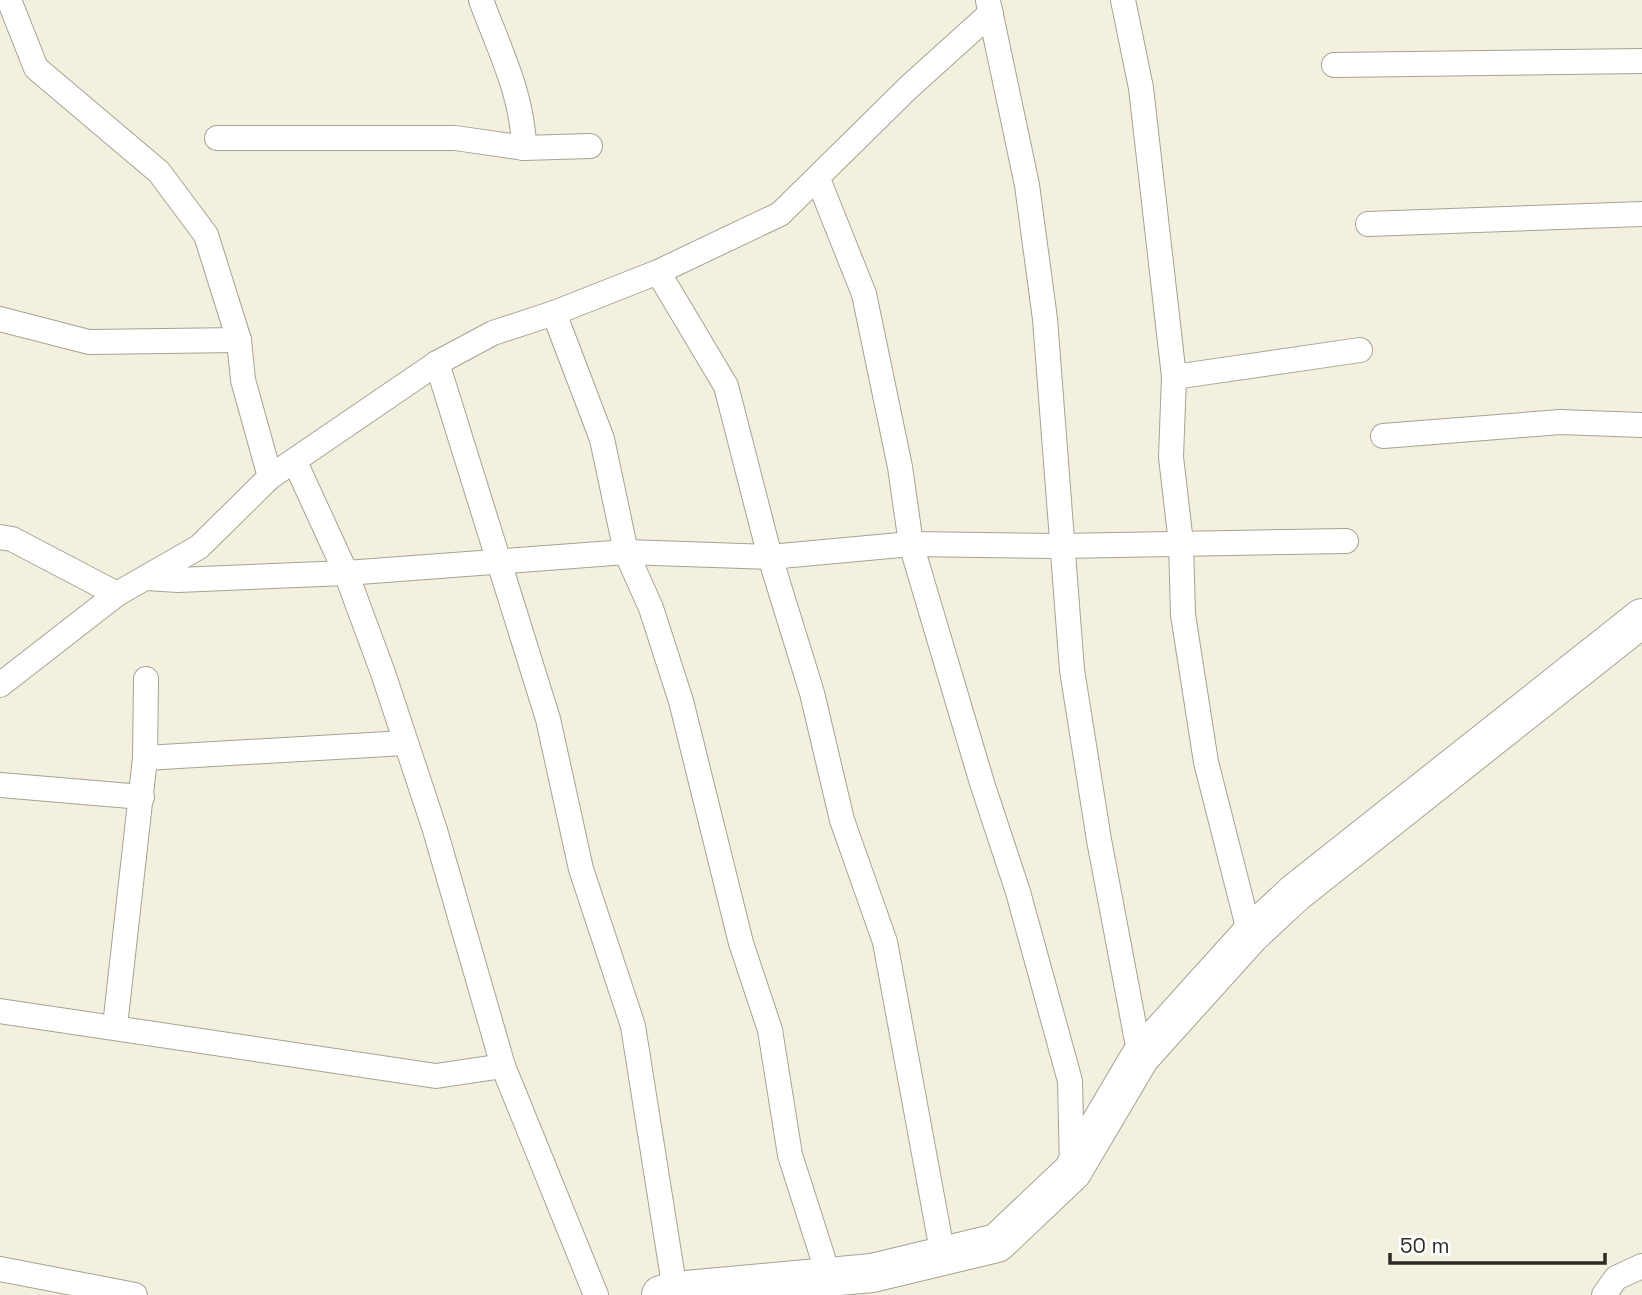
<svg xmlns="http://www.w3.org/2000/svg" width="1642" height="1295" font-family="'Space Grotesk',sans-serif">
<rect width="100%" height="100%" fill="#f3f0df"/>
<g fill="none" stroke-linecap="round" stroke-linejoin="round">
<defs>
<g id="minor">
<path d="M9,0L36,68L159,172L206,235L239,340L243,380L270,477"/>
<path d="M481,0C499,49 523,95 524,148"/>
<path d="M1123,0L1141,88L1174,377L1171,457L1181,543L1183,615L1206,762L1250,935"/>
<path d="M988,1L1027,185L1045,319L1072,670L1099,840L1140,1057"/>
<path d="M1334,65L1642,61"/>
<path d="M217,138H455L524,148L590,146"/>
<path d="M818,179L864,294L900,467L911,544L982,783L1018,892L1070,1081L1072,1168"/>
<path d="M1368,224L1642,214"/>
<path d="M658,272L726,386L770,557L812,693L842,820L885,942L943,1256"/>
<path d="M554,313L602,439L626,552L651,608L681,701L741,943L770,1030L790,1155L829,1277"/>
<path d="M0,319L89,342L239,340"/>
<path d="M437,363L548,719L581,869L633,1026L675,1291"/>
<path d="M1174,377L1360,350"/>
<path d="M1383,436L1560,422L1642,425"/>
<path d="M295,462L346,573L383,673L435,830L503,1066L596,1295"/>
<path d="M0,537L12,539L117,594"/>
<path d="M147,578L178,580L346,573L626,552L770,557L911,544L1060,546L1346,541"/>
<path d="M0,685L117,594L199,547L270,477L437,363L493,333L554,313L658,272L780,214L909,87L991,13"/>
<path d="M145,758L405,743"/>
<path d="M0,785L142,797"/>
<path d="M0,1011L436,1076L503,1066"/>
<path d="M115,1026L145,758L146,679"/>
<path d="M0,1269L135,1295"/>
<path d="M1604,1295L1616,1278L1642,1266"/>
</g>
<path id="primary" d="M661,1295L675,1291L872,1273L997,1243L1072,1172L1140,1057L1250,935L1295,893L1642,618"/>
</defs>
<use href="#minor" stroke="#a6a393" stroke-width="26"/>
<use href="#primary" stroke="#a6a393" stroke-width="40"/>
<use href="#minor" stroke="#fff" stroke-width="24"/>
<use href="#primary" stroke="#fff" stroke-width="38"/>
</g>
<path d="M1390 1253v10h215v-10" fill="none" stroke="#2c2a24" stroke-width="3.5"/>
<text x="1400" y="1253" font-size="21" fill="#2c2a24" stroke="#ffffff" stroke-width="5" paint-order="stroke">50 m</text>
</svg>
